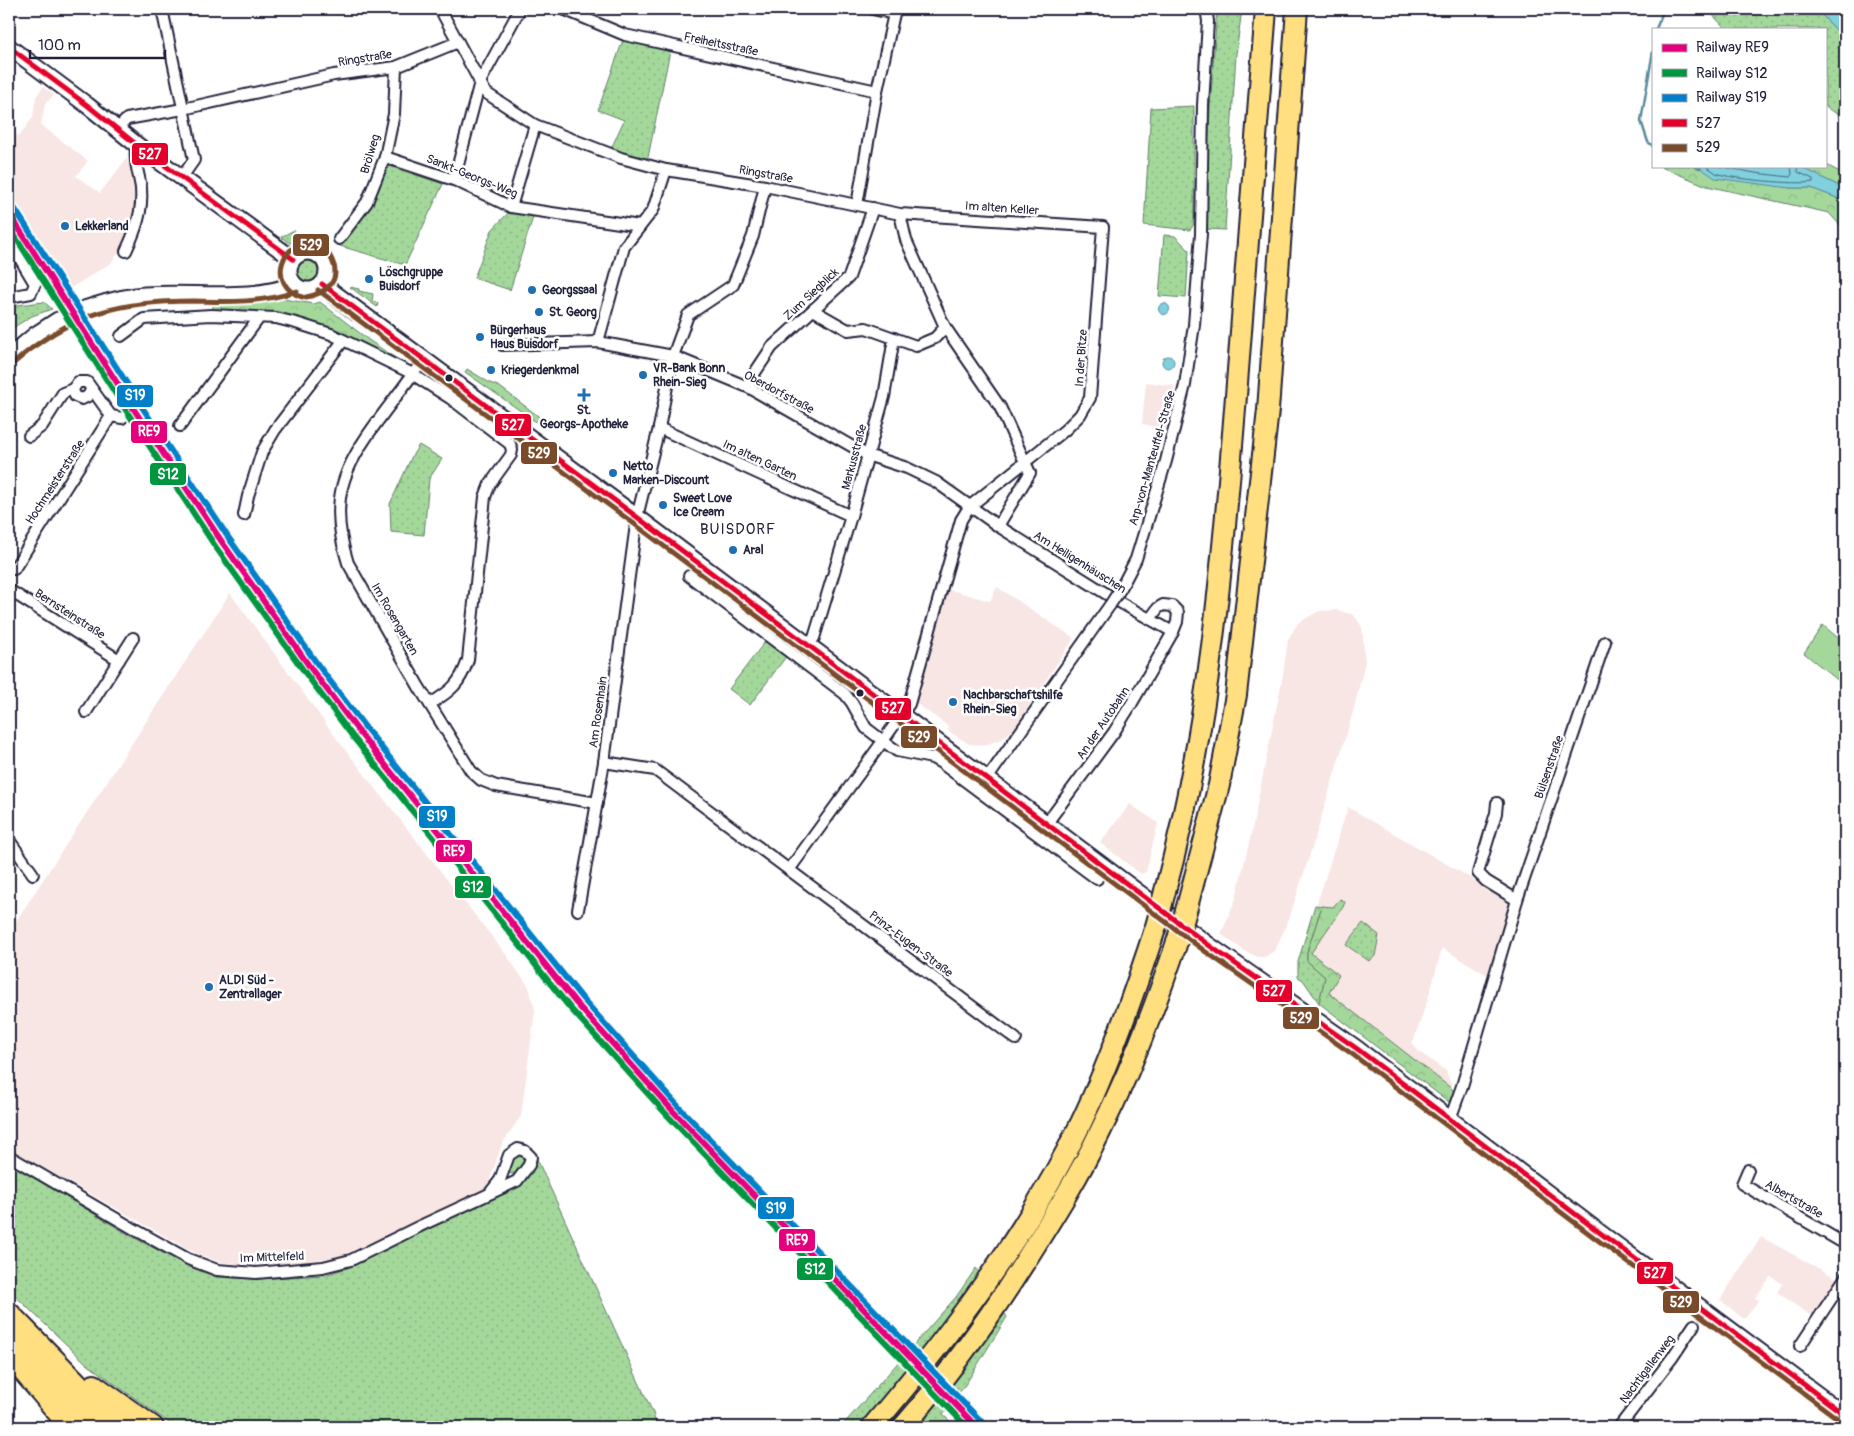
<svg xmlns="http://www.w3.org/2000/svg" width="1854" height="1436" font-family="Pangolin,sans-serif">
<defs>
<pattern id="grass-dots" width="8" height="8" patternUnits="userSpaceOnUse" patternTransform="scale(1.25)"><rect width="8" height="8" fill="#a4d89b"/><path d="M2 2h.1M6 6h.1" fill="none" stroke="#8db986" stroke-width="1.8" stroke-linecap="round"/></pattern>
<pattern id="forest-crowns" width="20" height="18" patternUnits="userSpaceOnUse" patternTransform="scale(1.25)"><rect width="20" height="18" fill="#a4d89b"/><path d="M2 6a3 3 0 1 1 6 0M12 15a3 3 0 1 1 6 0" fill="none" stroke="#8db986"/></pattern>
</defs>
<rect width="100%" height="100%" fill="#fff"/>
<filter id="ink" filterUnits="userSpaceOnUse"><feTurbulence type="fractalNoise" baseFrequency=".02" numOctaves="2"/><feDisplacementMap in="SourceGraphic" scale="10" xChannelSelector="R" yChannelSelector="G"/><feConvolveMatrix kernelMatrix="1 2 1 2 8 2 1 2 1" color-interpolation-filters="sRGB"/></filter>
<g filter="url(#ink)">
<g fill="#f8e6e4">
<path d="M43,87L54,95L45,104L41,125L88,161L76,176L100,193L127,158L131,168L139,199L128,240L111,263L64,292L9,205V134L20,135L33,117L36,97Z"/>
<path d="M1146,382L1175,386L1166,429L1142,424Z"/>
<path d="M997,587L1074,638L1014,728L1002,739L985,745L969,744L948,731L949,727L916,703L947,589L990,601Z"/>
<path d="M230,593L337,739L507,956L529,987L535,1011L521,1116L502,1144L487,1188L341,1256L295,1263L254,1266L220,1262L195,1253L9,1148V932Z"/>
<path d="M1337,610L1354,615L1362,627L1365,662L1353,712L1313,845L1289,919L1275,950L1265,957H1258L1246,952L1221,934L1236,898L1252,830L1283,675L1288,639L1298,623L1319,611Z"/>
<path d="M1130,804L1158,823L1146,872L1141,874L1100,843Z"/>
<path d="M1348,807L1505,898L1510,909L1489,976L1442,948L1431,989L1414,1040L1412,1042L1418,1051L1446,1071L1454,1092L1449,1102L1319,1003L1303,980L1298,977V962Z"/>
<path d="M1761,1237L1840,1280L1814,1318L1777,1292L1782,1284L1771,1276L1755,1298L1759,1300L1744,1319L1720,1300Z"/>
</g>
<g fill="url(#grass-dots)" stroke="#637d6b">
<path d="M1217,9H1242L1236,54L1225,230L1205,229L1210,109Z"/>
<path d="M1707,9H1816L1845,39V118L1825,107V29H1726Z"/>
<path d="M623,40L670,51L647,162L610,151L624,120L598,110Z"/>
<path d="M1194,106V224L1190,230L1144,225L1151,108Z"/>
<path d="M389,166L443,184L405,265L340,246L352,230L385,167Z"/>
<path d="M510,211L534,214L510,290L474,278L492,230Z"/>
<path d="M292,231H295L298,236C311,235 319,237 329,245C314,237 305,238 290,243L281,237Z"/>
<path d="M1164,235L1175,236L1189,250L1186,298L1159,296Z"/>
<path d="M300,243H312L326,250L321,251L291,248Z"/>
<circle cx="308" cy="271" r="11"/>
<path d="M350,287L359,289V291L373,294L372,301L378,303L377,307Z"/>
<path d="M302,291L323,294C312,301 302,299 292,294Z"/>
<path d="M328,297L336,302L355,320L352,321L326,301Z"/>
<path d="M44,302L52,309L32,316L9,330V306Z"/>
<path d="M419,445L442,459L429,479L424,535L391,532L390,504L412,456Z"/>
<path d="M767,639L788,654L750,705L729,689Z"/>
<path d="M1315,905L1322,906L1307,952V961L1325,977L1319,1003L1303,980L1298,977V962Z"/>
<path d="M1363,923L1379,935L1375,956L1369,961L1346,945Z"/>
<path d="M517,1155L522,1156L524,1162L515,1174H511L508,1171L511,1159Z"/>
<path d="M537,1159L653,1413L657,1427H175L87,1364L9,1290V1163L131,1236L190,1267L216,1277L256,1279L325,1275L347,1268L514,1189L524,1182Z"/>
<path d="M976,1268L1007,1317L967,1382L943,1415L957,1427H841L956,1297Z"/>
</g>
<g fill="url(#forest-crowns)" stroke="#637d6b">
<path d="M1825,164L1845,175V189L1799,166H1825Z"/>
<path d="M1663,166H1701L1700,167L1790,188H1811L1845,201V231L1829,213L1707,186L1661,167Z"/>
<path d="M283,299L314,304L320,302L370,341L400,361L401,364L347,335L283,314L213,309V305Z"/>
<path d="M467,369L490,383L500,387L546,422L542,426L465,372Z"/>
<path d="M1340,899L1345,902L1343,907L1311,953L1339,975L1329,993L1452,1089L1454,1092L1449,1102L1319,1003L1325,977L1307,961V952L1322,906L1333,907Z"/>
</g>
<path fill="#a4d89b" stroke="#637d6b" d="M1823,625L1845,644V686L1804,653Z"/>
<g fill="#80d0dd" stroke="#5a8a9c">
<path d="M1816,9H1845V39Z"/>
<path d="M1701,166H1799L1845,189V201L1811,188H1790L1715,178L1699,167Z"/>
<circle cx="1164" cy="309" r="5.5"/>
<circle cx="1168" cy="362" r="6"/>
</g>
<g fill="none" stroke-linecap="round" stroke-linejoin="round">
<g stroke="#48687c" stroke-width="1">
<path d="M1706,166C1709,168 1713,171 1716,173C1729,179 1798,185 1813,182V179L1798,172L1797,166"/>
<path d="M1718,166L1755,173L1790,177L1792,174L1791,166"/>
</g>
<g stroke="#5a8a9c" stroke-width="2.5">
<path d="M1656,29L1664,9"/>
<path d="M1653,51L1641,121L1648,142L1653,146"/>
<path d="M1694,166L1700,168"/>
</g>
<path stroke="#d3d3d8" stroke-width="15" stroke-dasharray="15 8" stroke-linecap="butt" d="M58,320L78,311"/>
<defs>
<g id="street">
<path d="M162,9L194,160L182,177"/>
<path d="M440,9L486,93L535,125L621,158L666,170L765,186L900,214L906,240L945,327L1000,407L1030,473L998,526"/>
<path d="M563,9L625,35L877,91"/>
<path d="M873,9L894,14"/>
<path d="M117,129L127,119L183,109L334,75L396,67L458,42"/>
<path d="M385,157L454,180L511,207L640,226"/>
<path d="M454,180L480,82L520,9"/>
<path d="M857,205L877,91L895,9"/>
<path d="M511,207L535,125"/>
<path d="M339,239L367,202L385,157L394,114L396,67"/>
<path d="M9,240L35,284L31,293L9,297"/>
<path d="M126,251C136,230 143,211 141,188C139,174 133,159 137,145"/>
<path d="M813,310L848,330L866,328L916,346L935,338L945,327"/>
<path d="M121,336L144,319L211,315L276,318L296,323L331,334L409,372L450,398L510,444L512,450L511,455L490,484L485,497L468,660C460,684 451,691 430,704"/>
<path d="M598,342L624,247L653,210L666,170"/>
<path d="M502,345L598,342L673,356L748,387L867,455L907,468L936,482L998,526L1121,603L1173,632L1177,622L1178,612L1172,606L1163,605L1158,608L1150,619"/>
<path d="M423,360C409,380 394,399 380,418C342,469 328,501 348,563L419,687L471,771L481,780L496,786L597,803"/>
<path d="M748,387L750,380L772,347L849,277L873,208"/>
<path d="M91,390L88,396L82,399L75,396L73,389L78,382H87L111,416"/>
<path d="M111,416L122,418"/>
<path d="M180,426L259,318"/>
<path d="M659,428L851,516"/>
<path d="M29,436L42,426L63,393L73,389"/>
<path d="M244,515L248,496L262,452L275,430L343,341"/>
<path d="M9,566L14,569L111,416"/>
<path d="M689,576L845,694L852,703L866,728L883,741L909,704L961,520L969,507L1065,430L1080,415L1090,398L1103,227L900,214"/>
<path d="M1121,588L1136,559L1166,461L1185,385L1194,325L1201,234L1203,105L1208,21L1206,9"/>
<path d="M9,590L119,660L86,712"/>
<path d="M814,638L851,516L884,397L894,338"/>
<path d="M119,660L133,638"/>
<path d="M604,762L655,770L1016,1039"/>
<path d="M987,779L1110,605"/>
<path d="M1497,803L1496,813L1478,873L1486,881L1517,900"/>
<path d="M1047,823L1114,732L1132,703L1173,632"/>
<path d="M9,840L33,874"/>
<path d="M789,870L883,741L897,751L932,758L941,763L1097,879"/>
<path d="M578,910L604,762L637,517L659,428L673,356L688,315L733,285L753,236L765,186"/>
<path d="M1449,1117L1453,1111L1462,1086L1517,900L1605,642"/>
<path d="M9,1156L134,1229L188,1259L217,1270L256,1273L323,1267L351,1260L420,1226L517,1181L529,1165L531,1157L525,1151L518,1149L509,1155L500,1180L489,1194"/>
<path d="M1748,1170L1742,1184L1845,1244"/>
<path d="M1800,1346L1845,1278"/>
<path d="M1619,1427L1672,1358L1694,1325"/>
</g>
<g id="secondary">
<path d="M9,47L87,105L137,145L293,259"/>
<circle cx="308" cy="271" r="19"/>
<path d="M322,284L637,517L1210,946L1356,1048L1599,1232L1845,1415"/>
<path d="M78,311C100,304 121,297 145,295C189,291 254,302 294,284"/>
<path d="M9,357L35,335L58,320"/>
</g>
<g id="highway">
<path d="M1165,891C1209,729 1223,562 1236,396C1246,267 1256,138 1266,9"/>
<path d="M1187,907L1219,785L1236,695L1268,410L1297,9"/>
<path d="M9,1313L94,1400L123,1427"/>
<path d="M9,1339L98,1427"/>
<path d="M16,1363L70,1427"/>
<path d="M94,1385L153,1427"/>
<path d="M872,1427C951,1334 1026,1235 1080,1125C1111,1060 1135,991 1157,923"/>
<path d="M903,1427C948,1376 988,1320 1024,1263C1051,1220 1078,1178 1100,1132C1131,1070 1156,1005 1178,939"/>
</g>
</defs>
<use href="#street" stroke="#22223b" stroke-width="14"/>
<use href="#secondary" stroke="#22223b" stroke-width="19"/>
<use href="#highway" stroke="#22223b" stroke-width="24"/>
<use href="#street" stroke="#fff" stroke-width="10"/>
<use href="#secondary" stroke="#fff" stroke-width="15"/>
<use href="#highway" stroke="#ffdf80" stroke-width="20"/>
<defs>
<path id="street-bridge" d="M1110,605L1121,588"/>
<g id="highway-bridge">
<path d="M1157,923L1165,891"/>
<path d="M1178,939L1187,907"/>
</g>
</defs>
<use href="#street-bridge" stroke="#22223b" stroke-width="14" stroke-linecap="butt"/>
<use href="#highway-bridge" stroke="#22223b" stroke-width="24" stroke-linecap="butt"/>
<use href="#street-bridge" stroke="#fff" stroke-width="10"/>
<use href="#highway-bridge" stroke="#ffdf80" stroke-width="20"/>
<defs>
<g id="bus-1">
<path d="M9,47L87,105L137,145L293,259"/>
<path d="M322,284L637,517L1210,946L1356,1048L1599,1232L1845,1415"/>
</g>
<g id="bus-2">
<path d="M318,290L633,523L1206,952L1352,1054L1595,1238L1841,1421"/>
<path d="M302,297C266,286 281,236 315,245C322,247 329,253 332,260C342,281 325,294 306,297"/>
<path d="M14,363C70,313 120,301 194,301C228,302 264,303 297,291"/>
</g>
</defs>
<use href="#bus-1" stroke="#fff" stroke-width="9"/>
<use href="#bus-2" stroke="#fff" stroke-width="9"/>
<use href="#bus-1" stroke="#e4002b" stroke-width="5"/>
<use href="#bus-2" stroke="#7a4b2a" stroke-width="5"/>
<defs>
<path id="rail-1" d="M9,213L135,411L222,542L312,670L359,732L576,1003L673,1111L977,1427"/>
<path id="rail-2" d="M9,227L129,415L215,546L306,674L353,737L570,1008L668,1116L967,1427"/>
<path id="rail-3" d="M15,209L142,407L228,537L318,665L365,727L582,998L678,1106L982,1422"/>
</defs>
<use href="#rail-1" stroke="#fff" stroke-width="10"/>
<use href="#rail-2" stroke="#fff" stroke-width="10"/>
<use href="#rail-3" stroke="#fff" stroke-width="10"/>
<use href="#rail-1" stroke="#e5007d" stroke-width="6"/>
<use href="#rail-2" stroke="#009640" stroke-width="6"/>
<use href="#rail-3" stroke="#0080c8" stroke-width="6"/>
</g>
</g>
<g fill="#1f6fb2" stroke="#fff" stroke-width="2">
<circle cx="65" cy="226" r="5"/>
<circle cx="369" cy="279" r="5"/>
<circle cx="532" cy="290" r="5"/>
<circle cx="539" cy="312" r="5"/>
<circle cx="480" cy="337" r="5"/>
<circle cx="491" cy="370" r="5"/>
<circle cx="643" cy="375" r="5"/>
<path d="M581.5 387.5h5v5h5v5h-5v5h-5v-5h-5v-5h5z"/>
<circle cx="613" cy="473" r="5"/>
<circle cx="663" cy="505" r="5"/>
<circle cx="733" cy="550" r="5"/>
<circle cx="953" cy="702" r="5"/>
<circle cx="209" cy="987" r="5"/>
</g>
<g fill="#22223b" stroke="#fff" stroke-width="2">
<circle cx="449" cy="378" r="4.5"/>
<circle cx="860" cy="693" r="4.5"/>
</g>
<g text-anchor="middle" stroke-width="5" stroke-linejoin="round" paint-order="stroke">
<g font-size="12" fill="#22223b" stroke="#fff">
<text transform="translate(721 44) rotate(12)" y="4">Freiheitsstraße</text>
<text transform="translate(365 58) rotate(-9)" y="4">Ringstraße</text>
<text transform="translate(370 154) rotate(-73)" y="4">Brölweg</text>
<text transform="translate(766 174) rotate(10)" y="4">Ringstraße</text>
<text transform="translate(472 176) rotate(22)" y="4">Sankt-Georgs-Weg</text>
<text transform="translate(1002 208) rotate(4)" y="4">Im alten Keller</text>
<text transform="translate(811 294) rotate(-43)" y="4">Zum Siegblick</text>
<text transform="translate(1081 358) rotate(-86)" y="4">In der Bitze</text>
<text transform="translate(779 392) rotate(28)" y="4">Oberdorfstraße</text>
<text transform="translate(854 457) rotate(-75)" y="4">Markusstraße</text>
<text transform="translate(1152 458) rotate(-74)" y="4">Arp-von-Manteuffel-Straße</text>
<text transform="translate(760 460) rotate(25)" y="4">Im alten Garten</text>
<text transform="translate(55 482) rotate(-57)" y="4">Hochmeisterstraße</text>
<text transform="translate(1080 562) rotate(32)" y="4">Am Heiligenhäuschen</text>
<text transform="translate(70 614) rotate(33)" y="4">Bernsteinstraße</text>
<text transform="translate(395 619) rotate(60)" y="4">Im Rosengarten</text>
<text transform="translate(598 712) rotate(-82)" y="4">Am Rosenhain</text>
<text transform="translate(1103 723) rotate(-56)" y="4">An der Autobahn</text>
<text transform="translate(1549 767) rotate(-71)" y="4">Bülsenstraße</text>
<text transform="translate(911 944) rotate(37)" y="4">Prinz-Eugen-Straße</text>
<text transform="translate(1794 1199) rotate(30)" y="4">Albertstraße</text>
<text transform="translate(272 1257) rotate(-2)" y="4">Im Mittelfeld</text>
<text transform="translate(1647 1369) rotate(-53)" y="4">Nachtigallenweg</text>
</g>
<g font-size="12" font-weight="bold" fill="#22223b" stroke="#fff" text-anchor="start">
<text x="75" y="230">Lekkerland</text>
<text x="379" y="276">Löschgruppe<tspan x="379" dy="14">Buisdorf</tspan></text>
<text x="542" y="294">Georgssaal</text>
<text x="549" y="316">St. Georg</text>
<text x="490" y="334">Bürgerhaus<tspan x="490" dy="14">Haus Buisdorf</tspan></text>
<text x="653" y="372">VR-Bank Bonn<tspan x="653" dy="14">Rhein-Sieg</tspan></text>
<text x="501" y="374">Kriegerdenkmal</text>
<text x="584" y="414" text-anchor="middle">St.<tspan x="584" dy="14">Georgs-Apotheke</tspan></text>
<text x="623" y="470">Netto<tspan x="623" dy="14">Marken-Discount</tspan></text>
<text x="673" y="502">Sweet Love<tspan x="673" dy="14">Ice Cream</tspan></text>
<text x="743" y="554">Aral</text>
<text x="963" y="699">Nachbarschaftshilfe<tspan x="963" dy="14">Rhein-Sieg</tspan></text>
<text x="219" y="984">ALDI Süd -<tspan x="219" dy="14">Zentrallager</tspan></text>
</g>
<g font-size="15" letter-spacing="1" fill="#22223b" stroke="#fff">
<text x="738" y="534">BUISDORF</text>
</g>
</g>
<g stroke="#fff" stroke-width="2">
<rect x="131" y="142" width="38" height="24" rx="5" fill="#e4002b"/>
<rect x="292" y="233" width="38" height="24" rx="5" fill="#7a4b2a"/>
<rect x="116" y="384" width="38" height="24" rx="5" fill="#0080c8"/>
<rect x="494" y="413" width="38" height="24" rx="5" fill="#e4002b"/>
<rect x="130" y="420" width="38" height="24" rx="5" fill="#e5007d"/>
<rect x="520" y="441" width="38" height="24" rx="5" fill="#7a4b2a"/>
<rect x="149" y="462" width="38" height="24" rx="5" fill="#009640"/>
<rect x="874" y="697" width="38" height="24" rx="5" fill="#e4002b"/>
<rect x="900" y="725" width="38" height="24" rx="5" fill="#7a4b2a"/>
<rect x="418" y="805" width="38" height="24" rx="5" fill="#0080c8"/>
<rect x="435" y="839" width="38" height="24" rx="5" fill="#e5007d"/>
<rect x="454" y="875" width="38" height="24" rx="5" fill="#009640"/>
<rect x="1255" y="979" width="38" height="24" rx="5" fill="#e4002b"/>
<rect x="1282" y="1006" width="38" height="24" rx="5" fill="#7a4b2a"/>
<rect x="757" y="1196" width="38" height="24" rx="5" fill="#0080c8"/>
<rect x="778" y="1228" width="38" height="24" rx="5" fill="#e5007d"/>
<rect x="796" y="1257" width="38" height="24" rx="5" fill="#009640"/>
<rect x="1636" y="1261" width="38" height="24" rx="5" fill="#e4002b"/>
<rect x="1662" y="1290" width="38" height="24" rx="5" fill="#7a4b2a"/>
</g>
<g font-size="14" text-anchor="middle" font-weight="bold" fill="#fff">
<text x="150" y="159">527</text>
<text x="311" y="250">529</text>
<text x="135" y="400">S19</text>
<text x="513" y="430">527</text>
<text x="149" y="436">RE9</text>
<text x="539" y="458">529</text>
<text x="168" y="479">S12</text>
<text x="893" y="713">527</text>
<text x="919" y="742">529</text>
<text x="437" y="821">S19</text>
<text x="454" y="856">RE9</text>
<text x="473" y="892">S12</text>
<text x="1274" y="996">527</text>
<text x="1301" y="1023">529</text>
<text x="776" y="1213">S19</text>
<text x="797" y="1245">RE9</text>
<text x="815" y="1274">S12</text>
<text x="1655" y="1278">527</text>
<text x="1681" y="1307">529</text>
</g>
<rect width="1854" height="1436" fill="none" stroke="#fff" stroke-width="30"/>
<rect x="15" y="15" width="1824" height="1406" fill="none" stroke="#22223b" stroke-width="2" filter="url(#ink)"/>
<rect x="1652" y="28" width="175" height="140" fill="#ffffff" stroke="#a7a7b1"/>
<rect x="1662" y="44" width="25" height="8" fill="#e5007d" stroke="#a7a7b1"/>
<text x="1696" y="52" font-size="15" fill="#22223b">Railway RE9</text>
<rect x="1662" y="69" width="25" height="8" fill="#009640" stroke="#a7a7b1"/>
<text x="1696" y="78" font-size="15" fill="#22223b">Railway S12</text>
<rect x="1662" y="94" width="25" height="8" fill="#0080c8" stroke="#a7a7b1"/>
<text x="1696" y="102" font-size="15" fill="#22223b">Railway S19</text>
<rect x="1662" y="119" width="25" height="8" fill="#e4002b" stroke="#a7a7b1"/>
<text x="1696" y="128" font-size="15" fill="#22223b">527</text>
<rect x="1662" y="144" width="25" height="8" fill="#7a4b2a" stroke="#a7a7b1"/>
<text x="1696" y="152" font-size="15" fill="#22223b">529</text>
<path d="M30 50v8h135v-8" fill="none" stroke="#22223b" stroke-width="2.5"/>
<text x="38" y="50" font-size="15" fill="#22223b" stroke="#ffffff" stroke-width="4" paint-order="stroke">100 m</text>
</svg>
